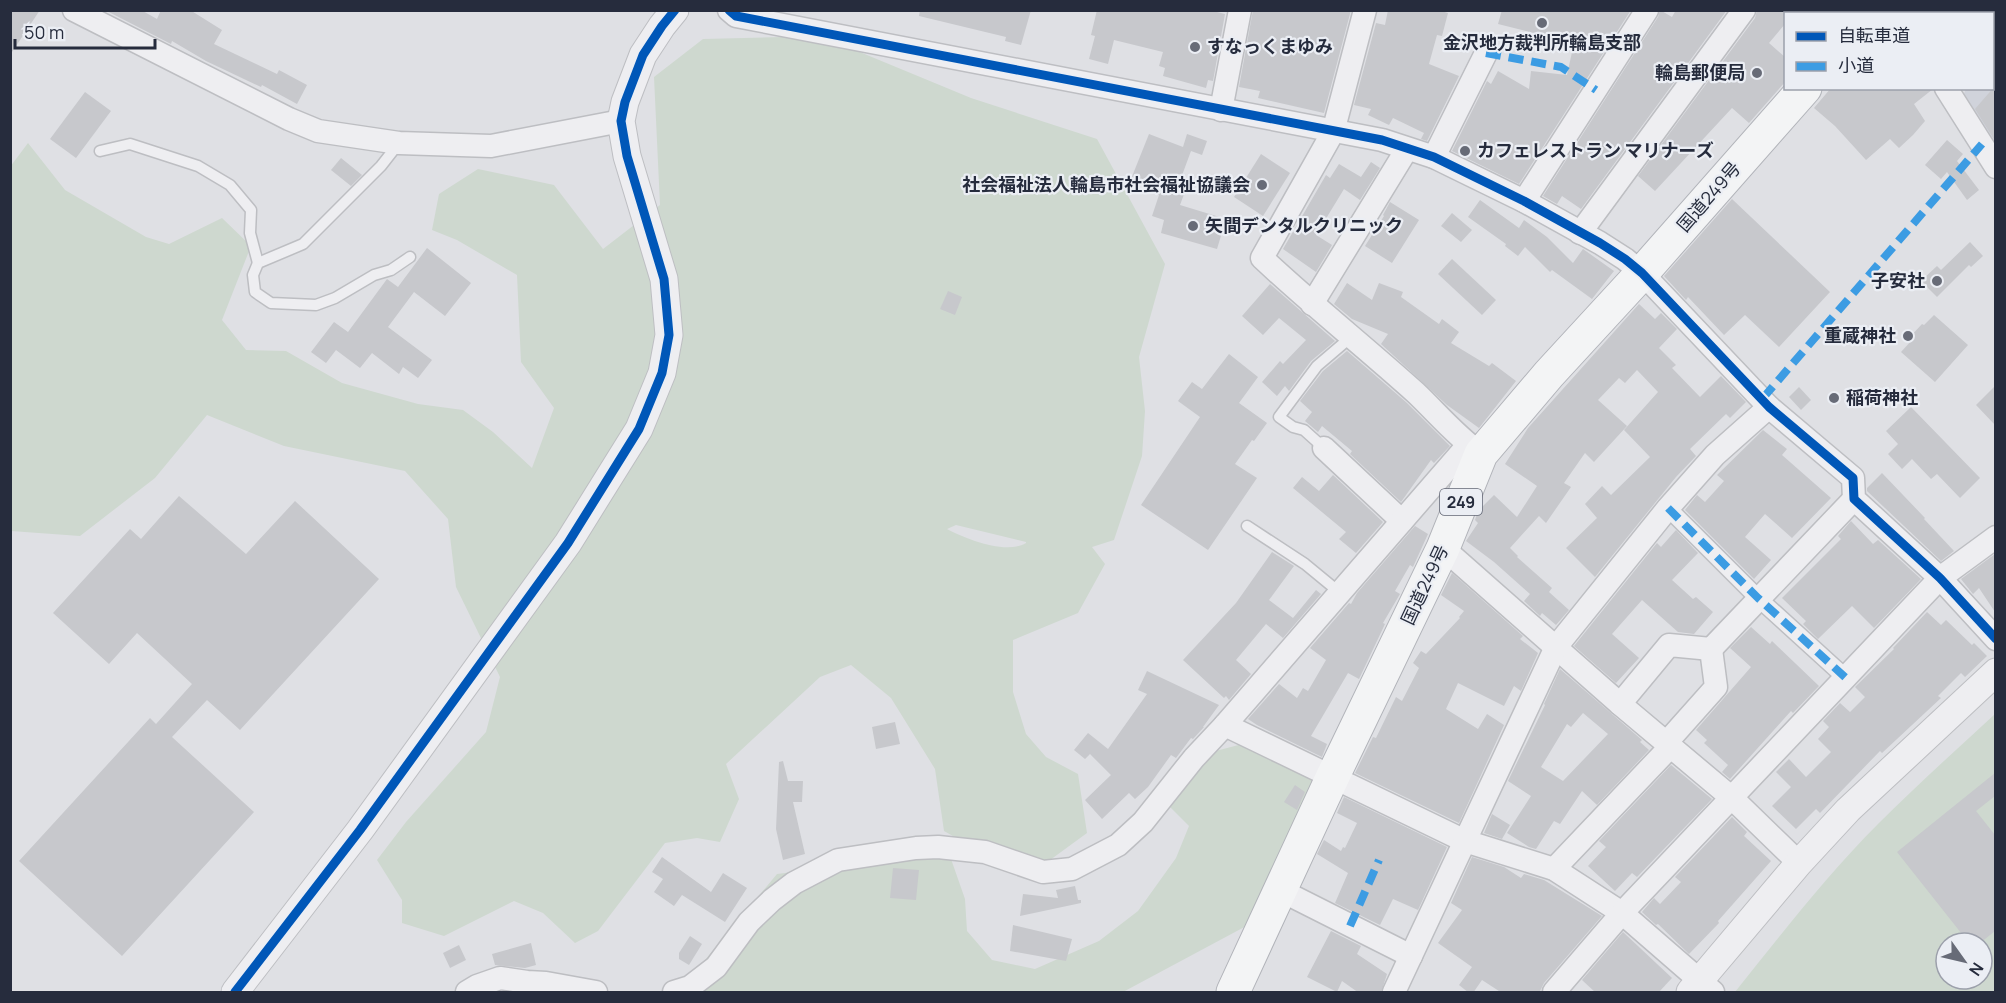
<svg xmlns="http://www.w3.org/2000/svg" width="2006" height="1003" font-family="Manrope,'Noto Sans JP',sans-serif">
<rect width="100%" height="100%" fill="#dfe0e4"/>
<path fill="#d0d3db" d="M1994,64L1996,67L1995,152L1962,98L1966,89L1992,88Z"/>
<g fill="#ced8cf" fill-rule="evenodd">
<path d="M821,36L971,98L1097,139L1165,264L1139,357L1145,411L1142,456L1114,540L1092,547L1105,564L1078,613L1013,640V692L1026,734L1046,757L1078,774L1087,833L1035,871L1012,869L944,831L935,769L891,698L851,665L820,677L726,764L739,799L720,842L697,838L665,843L598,931L575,943L543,913L514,901L444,936L402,923V900L377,860L406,822L486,732L500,677L456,587L448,519L405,471L284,446L207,415L155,478L80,536L11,531L10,167L28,143L65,190L146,237L169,244L222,218L251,246L222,320L246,350L286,351L342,383L418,404L463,410L493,432L532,468L554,408L521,362L517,275L457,240L432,230L439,194L478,169L554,185L603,249L660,205L654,77L703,39ZM956,525L1026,542V543C1006,555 966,539 947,529Z"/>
<path d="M1995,714V992H1735C1781,935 1826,876 1878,824C1916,786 1956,750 1995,714ZM1946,943H1982V979H1946Z"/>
<path d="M1250,742L1317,778L1250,924L1123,992H688L700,966L777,874L873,862L924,853L951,859L965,899L967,931L992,960L1035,969L1099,941L1138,911L1176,858L1189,826L1160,797L1208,753Z"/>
</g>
<g fill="#c7c8cc" fill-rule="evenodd">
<path d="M10,10H40L10,55Z"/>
<path d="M105,10H141L157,19L161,10H190L222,30L214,44L277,74L279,70L307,85L297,104L262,85L261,87L206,61L172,41L171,44Z"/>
<path d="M920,10H1031L1021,45L1005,41L1006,37L919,16Z"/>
<path d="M1097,10H1209L1225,14L1213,81L1208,80L1206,88L1163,76L1165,68L1159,66L1163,52L1114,40L1108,64L1089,59L1095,36L1091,35Z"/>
<path d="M1253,10H1351L1324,113L1258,98L1260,91L1239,87Z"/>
<path d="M1388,10H1438L1448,13L1442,36L1437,35L1429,64L1459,76L1427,141L1421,139L1424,133L1393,118L1389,125L1368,115L1371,109L1354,105L1376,23L1385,25Z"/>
<path d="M1502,10H1631L1519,184L1452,151L1487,81L1491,84L1498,71L1529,89L1531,71L1567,75L1574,43L1498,24Z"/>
<path d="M1660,10L1672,17L1676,10H1727L1581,209L1562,196L1557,204L1543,196L1658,17Z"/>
<path d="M1757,10H1796L1794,14H1785V24L1769,43L1785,57V82L1749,123L1732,108L1655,191L1638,176L1755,18Z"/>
<path d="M1995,86V141L1975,109Z"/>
<path d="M1831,88H1933V89L1914,104L1925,121L1913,135L1899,148L1890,139L1866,160L1835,126L1814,108Z"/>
<path d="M85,92L111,111L76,158L50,139Z"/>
<path d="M1149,134L1183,147L1187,134L1207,141L1202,155L1191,151L1181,178L1189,181L1180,205L1226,219L1217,249L1161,233L1164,220L1152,216L1159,195L1145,190L1147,185L1131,179Z"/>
<path d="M1947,140L1963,154L1957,161L1979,190L1967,200L1947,172L1941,179L1925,165Z"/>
<path d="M1261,154L1290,173L1263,216L1234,197Z"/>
<path d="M341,158L362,175L351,186L331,170Z"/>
<path d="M1371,162L1380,168L1360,200L1344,189L1316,235L1332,245L1316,272L1283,249L1326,175L1330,178L1339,164L1361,177Z"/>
<path d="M1732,199L1830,292L1779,347L1745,315L1724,335L1688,297L1686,300L1664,276Z"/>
<path d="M1480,200L1519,228L1524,220L1547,237L1573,263L1583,249L1614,271L1592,299L1552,270L1550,272L1525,247L1518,256L1505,246L1506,244L1468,217Z"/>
<path d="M1390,202L1419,220L1392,263L1365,246L1384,216L1383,215Z"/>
<path d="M1452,213L1472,230L1461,242L1441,226Z"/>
<path d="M1970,242L1983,256L1971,267L1969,265L1937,297L1921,281L1937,266L1941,270Z"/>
<path d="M427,248L471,283L445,316L414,292L388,327L432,360L418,378L403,367L399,374L372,353L360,368L336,350L326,363L311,352L334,322L348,332L387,279L398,287Z"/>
<path d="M1452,259L1496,300L1482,315L1438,274Z"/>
<path d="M1347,283L1372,300L1379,283L1403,292L1401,297L1439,324L1442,319L1459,332L1451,343L1489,366L1492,363L1516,381L1479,428L1447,405L1381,344L1388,334L1352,319L1334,304Z"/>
<path d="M1270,284L1335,341L1311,361L1289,391L1285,386L1277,396L1262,382L1280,361L1283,364L1306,340L1279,318L1263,335L1242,316Z"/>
<path d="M948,291L962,297L955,315L940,309Z"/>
<path d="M1639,304L1655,319L1661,313L1677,329L1659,348L1676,365L1672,368L1700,397L1721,376L1746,402L1730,418L1726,414L1690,449L1696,456L1676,477L1595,577L1566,548L1597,518L1585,504L1602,486L1611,495L1650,457L1624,430L1658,392L1637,370L1625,383L1619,378L1598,400L1627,426L1594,462L1585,453L1564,483L1571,487L1546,523L1539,516L1510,548L1518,556L1517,557L1552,588L1549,592L1569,610L1556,625L1542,613L1540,616L1524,601L1530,594L1494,562L1466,541L1478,523L1475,520L1478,511L1494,495L1517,517L1537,486L1505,464L1528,428Z"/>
<path d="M1934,315L1968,345L1935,382L1901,352L1912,340L1909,338L1922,324L1924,325Z"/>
<path d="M1347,351L1407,403L1450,446L1434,463L1431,460L1401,502L1350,454L1352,451L1322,426L1318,432L1305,421L1312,412L1300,401L1323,371Z"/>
<path d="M1229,354L1258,377L1239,403L1267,423L1254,441L1252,440L1235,464L1257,478L1208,550L1141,505L1200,417L1178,401L1192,382L1202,389Z"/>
<path d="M1995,386V425L1976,405Z"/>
<path d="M1799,387L1811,400L1801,410L1789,397Z"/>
<path d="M1911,407L1980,478L1960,498L1937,474L1931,479L1912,459L1902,469L1888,454L1898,444L1886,431Z"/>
<path d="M1763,430L1787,449L1782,455L1831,498L1792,538L1765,514L1745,537L1771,560L1754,579L1685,510L1697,495L1705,502L1724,481L1717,475Z"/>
<path d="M1882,473L1925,518L1924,519L1954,551L1941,561L1867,491V488Z"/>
<path d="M1333,475L1383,522L1356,553L1339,539L1346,532L1293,488L1302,477L1319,491Z"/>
<path d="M179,496L246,554L295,501L379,579L240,730L207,700L172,737L254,812L122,956L19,861L150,718L156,724L192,684L137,633L109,664L53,613L130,529L141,539Z"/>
<path d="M1851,521L1873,544L1878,540L1921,579L1874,628L1852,606L1818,639L1803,624L1806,621L1782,598L1841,539L1838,536Z"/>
<path d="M1415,526L1428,534L1413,567L1410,565L1395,591L1400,594L1383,623L1385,624L1359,679L1348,673L1311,736L1327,744L1322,757L1257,725L1248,719L1279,684L1297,698L1303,688L1308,691L1326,660L1310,648L1349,603L1351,604L1357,593Z"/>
<path d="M1676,530L1698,553L1672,580L1693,599L1696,597L1713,612L1694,634L1678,632L1642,600L1612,634L1639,658L1616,683L1574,646L1657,543L1661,547Z"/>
<path d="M1272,552L1294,566L1269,600L1293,618L1316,590L1321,594L1283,638L1266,624L1236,660L1251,674L1229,700L1226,696L1224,698L1183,660L1236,603Z"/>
<path d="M1995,554V612L1979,588L1973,594L1961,579Z"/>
<path d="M1452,573L1523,636L1520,639L1538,653L1521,691L1514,686L1504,706L1458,683L1446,709L1478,729L1487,714L1504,725L1459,823L1355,773L1373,737L1376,738L1396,697L1402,701L1419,668L1413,663L1421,651L1426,654L1460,618L1459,617L1464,611L1441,595Z"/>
<path d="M1927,612L1941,625L1946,620L1972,645L1974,643L1987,656L1965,677L1961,673L1938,696L1941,698L1882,753L1880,751L1820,813L1816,809L1796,829L1772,806L1791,787L1776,772L1789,759L1806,777L1831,752L1818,739L1829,727L1823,721L1840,703L1850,712L1865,697L1855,687L1894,649L1893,648Z"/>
<path d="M1751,627L1770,644L1772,641L1819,686L1793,713L1791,711L1730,779L1722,772L1728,765L1704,743L1707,740L1696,730L1751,667L1730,648Z"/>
<path d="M1560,669L1642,740L1640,742L1649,750L1597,805L1582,791L1560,824L1554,821L1536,849L1529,847L1507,833L1531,796L1508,781L1545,705L1544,704ZM1583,713L1608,734L1563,781L1541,767L1567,724L1571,727Z"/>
<path d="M1147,671L1219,705L1203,727H1204L1193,739L1191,738L1176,758L1171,755L1148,787L1135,799L1129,793L1102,819L1085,800L1111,775L1090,754L1085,759L1074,750L1088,733L1108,749L1147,694L1138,690Z"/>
<path d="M895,722L900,744L876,749L872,727Z"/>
<path d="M783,761L788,781H803L802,802H793L805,854L783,860L776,829L779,762Z"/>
<path d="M1671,765L1712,799L1637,877L1632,873L1615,891L1588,866L1606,847L1599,841Z"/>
<path d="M1995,773V796L1976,811L1995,835V931L1980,943H1969L1897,852Z"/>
<path d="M1295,785L1305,792L1297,810L1284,802Z"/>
<path d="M1344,797L1447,847L1418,910L1393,899L1380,925L1335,903L1348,873L1317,854L1324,840L1341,851L1343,847L1345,848L1357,823L1337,813Z"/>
<path d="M1492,814L1510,825L1502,839L1484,833Z"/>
<path d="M1732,817L1747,832L1744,836L1771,861L1718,921L1719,923L1689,954L1658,924L1656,925L1642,912L1654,898L1660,904L1681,882L1675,877Z"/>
<path d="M662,857L711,892L723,873L747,888L725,922L682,895L674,906L654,892L663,879L652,872Z"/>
<path d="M1472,857L1504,867L1521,878L1524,874L1544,880L1602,916L1544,983L1539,993H1502L1482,980L1473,993H1469L1459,985L1472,967L1438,943L1462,910L1451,903Z"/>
<path d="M893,868L919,870L916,900L890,898Z"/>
<path d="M1075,886L1078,900H1081V903L1020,916L1023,894L1058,898L1056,890Z"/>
<path d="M1013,925L1072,939L1066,961L1010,951Z"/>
<path d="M1331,931L1361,946L1357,954L1387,974L1381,993H1359L1342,981L1337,992L1307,977Z"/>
<path d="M1623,932L1672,978L1658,993H1596L1582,980Z"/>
<path d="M690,936L702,944L689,965L679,959V953Z"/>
<path d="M531,943L536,965L525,968L495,965L492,954Z"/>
<path d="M459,945L466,960L450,968L443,953Z"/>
</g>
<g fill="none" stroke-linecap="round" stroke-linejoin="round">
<defs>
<g id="service">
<path d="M399,143L381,166L303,244L258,263L253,275L255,292L271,303L316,305L335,298L374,275L391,270L410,257"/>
<path d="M100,151L130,144L198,166L230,185L251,210L250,233L258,263"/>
<path d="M1324,448L1304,430L1293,427L1279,417L1317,366L1351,337"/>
<path d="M1247,526L1305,564L1339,592"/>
</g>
<path id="pedestrian" d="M1668,508L1758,598L1846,678"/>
<g id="minor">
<path d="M74,10L289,119L318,131L399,143L491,146L621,121"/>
<path d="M729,10L736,16L1382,140L1434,157L1524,201L1600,243L1625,259L1642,273L1769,407L1853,478L1854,499L1940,578L1996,639"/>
<path d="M1365,10L1333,132L1262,258C1312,305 1365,347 1416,393C1437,413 1456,436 1480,453"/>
<path d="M1847,10L1851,14"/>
<path d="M1992,55L1996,53"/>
<path d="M1946,88L1996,167"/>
<path d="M1221,110L1240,10"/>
<path d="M1434,157L1486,53"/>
<path d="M1524,201L1647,10"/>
<path d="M1580,233L1744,10"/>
<path d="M1312,304L1407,149"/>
<path d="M1324,448L1402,521"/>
<path d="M1443,548L1620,704L1732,798L1799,863"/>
<path d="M1620,704L1669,645L1711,649L1854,499"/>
<path d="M1225,725L1465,841L1554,869L1622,913L1713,992"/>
<path d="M1667,742L1716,687L1711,649"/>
<path d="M1554,869L1671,746"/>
<path d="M1280,890L1411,956"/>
<path d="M467,992L477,986L500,978L527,982L546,983L596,992"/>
<path d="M674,992L690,987L716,967L749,922L772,900L794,883L838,860L916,848L938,847L985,852L1043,872L1072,869L1118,845L1143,822L1194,758L1225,725L1468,445"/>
<path d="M1394,992L1556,647L1668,508L1715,455L1769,407"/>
<path d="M1554,992L1622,913L1940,578L1996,537"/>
</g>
<g id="tertiary">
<path d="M235,992L360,830L568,543L639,429L662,373L669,335L664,279L627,156L621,121L625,102L643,55L662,26L675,10"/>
<path d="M1690,992L1799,863L1848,810L1996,672"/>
</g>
<g id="trunk">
<path d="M1871,14L1873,10"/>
<path d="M1233,992L1333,776L1443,548L1481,454L1549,374L1642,273L1805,88"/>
</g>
</defs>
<use href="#service" stroke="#bdbec2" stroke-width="13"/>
<use href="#pedestrian" stroke="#bdbec2" stroke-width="19"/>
<use href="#minor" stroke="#bdbec2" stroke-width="25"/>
<use href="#tertiary" stroke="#bdbec2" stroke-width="29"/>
<use href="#trunk" stroke="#b1b3b9" stroke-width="35"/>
<use href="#service" stroke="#eeeef1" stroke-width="10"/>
<use href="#pedestrian" stroke="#eeeef1" stroke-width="16"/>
<use href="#minor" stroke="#eeeef1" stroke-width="22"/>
<use href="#tertiary" stroke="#eeeef1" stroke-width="27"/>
<use href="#trunk" stroke="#f3f4f5" stroke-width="33"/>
<g stroke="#3c9ce3" stroke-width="8" stroke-dasharray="15 8" stroke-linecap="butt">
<path d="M1486,53L1561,67L1596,90"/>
<path d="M1763,398L1982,144"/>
<path d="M1668,508L1758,598L1846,678"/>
<path d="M1350,926L1379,860"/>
</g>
<defs>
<g id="cycleway">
<path d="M729,10L736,16L1382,140L1434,157L1524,201L1600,243L1625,259L1642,273L1769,407L1853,478L1854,499L1940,578L1996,639"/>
<path d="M235,992L360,830L568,543L639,429L662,373L669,335L664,279L627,156L621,121L625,102L643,55L662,26L675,10"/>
</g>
</defs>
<use href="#cycleway" stroke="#ebeef4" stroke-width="13"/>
<use href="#cycleway" stroke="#0057b8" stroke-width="9"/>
</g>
<g fill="#676b77" stroke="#ebeef4" stroke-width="2">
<circle cx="1542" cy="23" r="6"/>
<circle cx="1195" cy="47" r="6"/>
<circle cx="1757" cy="73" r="6"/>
<circle cx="1465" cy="151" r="6"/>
<circle cx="1262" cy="185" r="6"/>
<circle cx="1193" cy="226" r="6"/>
<circle cx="1937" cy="281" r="6"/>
<circle cx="1908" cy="336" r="6"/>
<circle cx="1834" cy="398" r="6"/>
</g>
<g text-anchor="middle" stroke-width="4.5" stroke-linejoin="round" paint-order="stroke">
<rect fill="#ebeef4" stroke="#616674" stroke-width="1.5" x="1440" y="489" width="42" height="26" rx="4.5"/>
<g font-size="16" font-weight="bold" fill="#262c3d">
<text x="1461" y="508">249</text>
</g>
<g font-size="18" font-weight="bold" fill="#262c3d" stroke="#ebeef4" text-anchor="start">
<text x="1542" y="49" text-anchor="middle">金沢地方裁判所輪島支部</text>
<text x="1207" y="53">すなっくまゆみ</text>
<text x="1745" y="79" text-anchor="end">輪島郵便局</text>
<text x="1477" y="157">カフェレストラン マリナーズ</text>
<text x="1250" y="191" text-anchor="end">社会福祉法人輪島市社会福祉協議会</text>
<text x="1205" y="232">矢間デンタルクリニック</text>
<text x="1925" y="287" text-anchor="end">子安社</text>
<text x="1896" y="342" text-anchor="end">重蔵神社</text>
<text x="1846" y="404">稲荷神社</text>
</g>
<g font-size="18" fill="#262c3d" stroke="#ebeef4">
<text transform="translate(1709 197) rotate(-49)" y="6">国道249号</text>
<text transform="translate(1425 585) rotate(-65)" y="6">国道249号</text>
</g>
</g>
<rect width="2006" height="1003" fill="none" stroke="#262c3d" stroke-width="24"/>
<rect x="1784" y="12" width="210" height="78" fill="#ebeef4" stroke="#9ca0ab" stroke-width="1.5"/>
<rect x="1796" y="32" width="30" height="9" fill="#0057b8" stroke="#9ca0ab" stroke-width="1.5"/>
<text x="1838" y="42" font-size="18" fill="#262c3d">自転車道</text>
<rect x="1796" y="62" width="30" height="9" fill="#3c9ce3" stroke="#9ca0ab" stroke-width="1.5"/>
<text x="1838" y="72" font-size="18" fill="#262c3d">小道</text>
<g transform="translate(1964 961) rotate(124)"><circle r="28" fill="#ebeef4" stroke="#9ca0ab" stroke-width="1.5"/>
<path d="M0-4.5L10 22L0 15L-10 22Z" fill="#676b77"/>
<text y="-9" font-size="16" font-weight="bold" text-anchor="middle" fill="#262c3d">N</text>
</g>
<path d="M15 39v9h140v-9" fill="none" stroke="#262c3d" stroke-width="3"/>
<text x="24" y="39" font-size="18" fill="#262c3d" stroke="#ebeef4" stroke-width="4.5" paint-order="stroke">50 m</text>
</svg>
